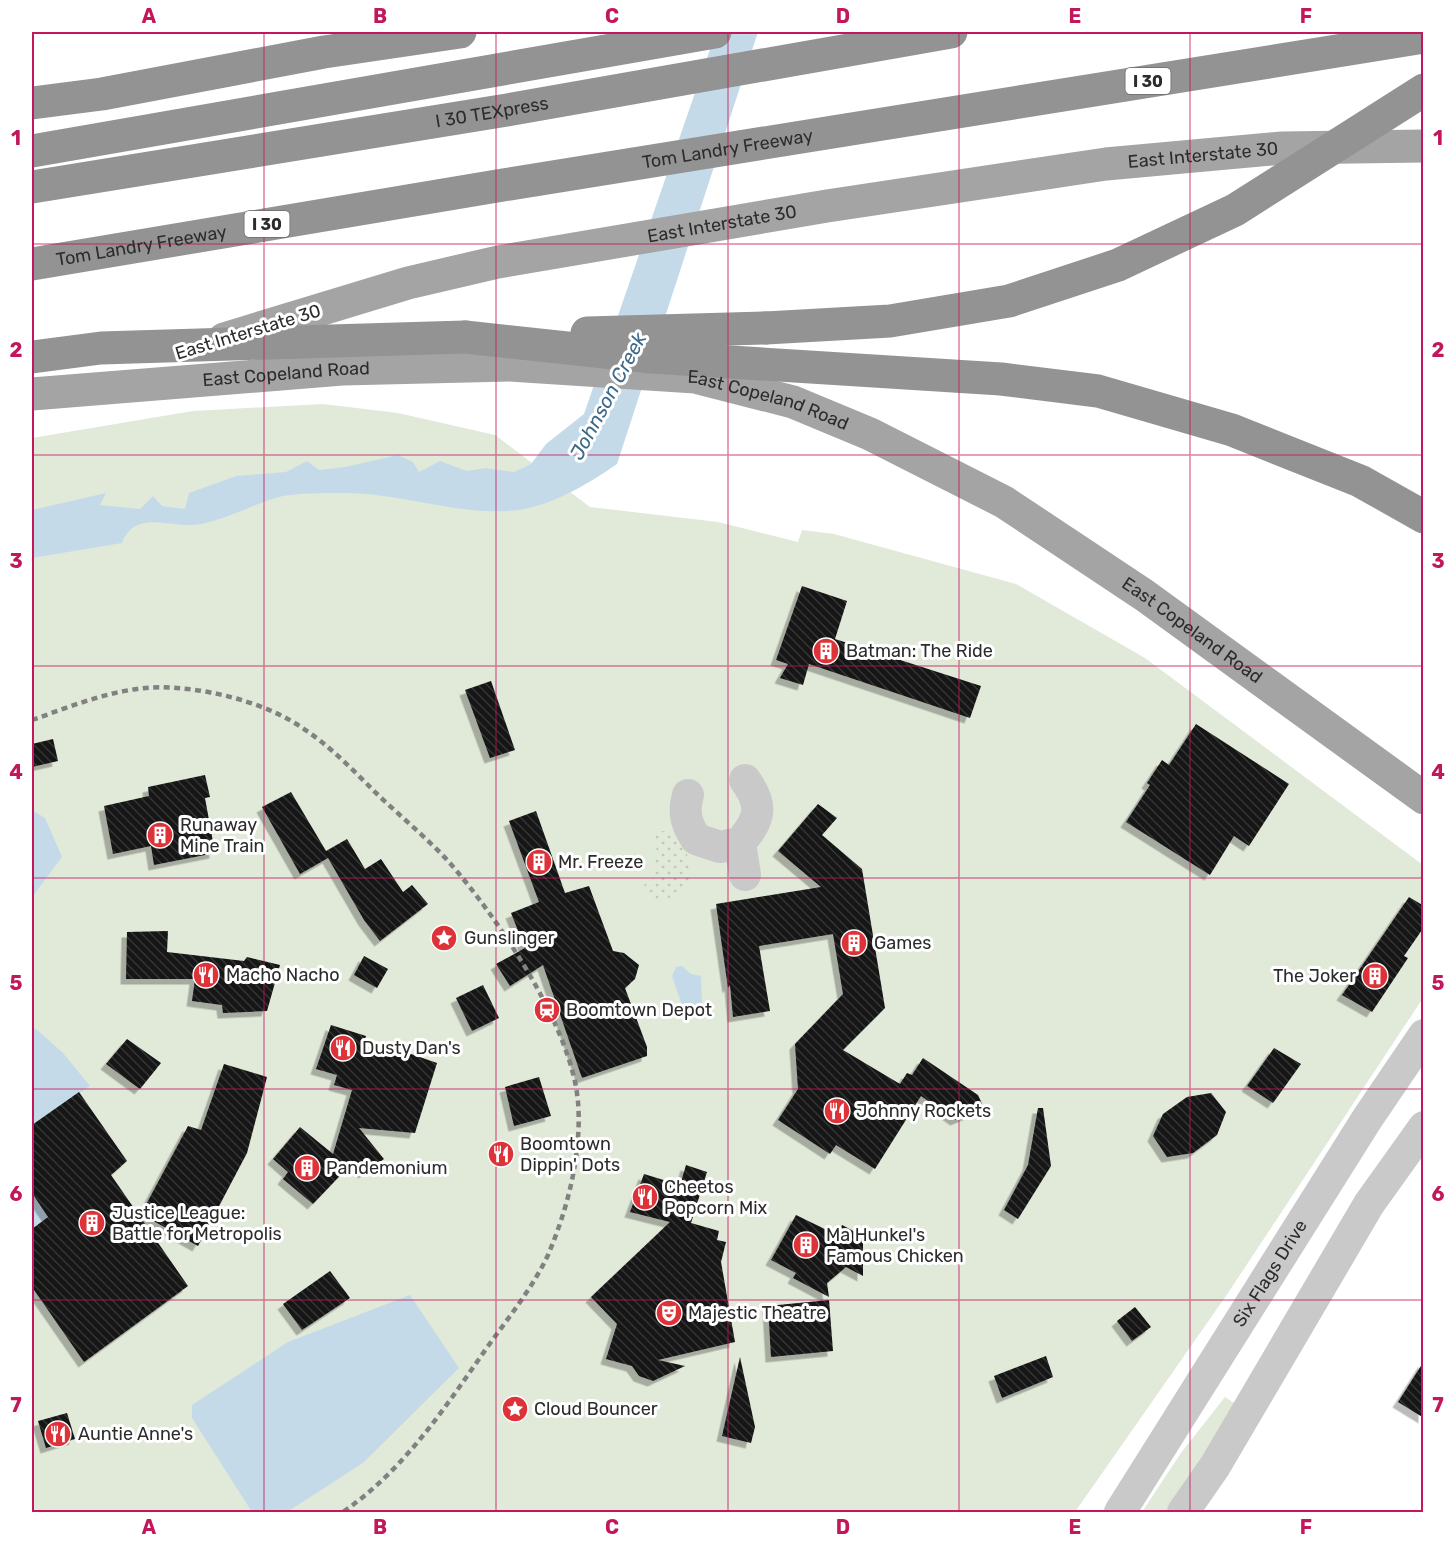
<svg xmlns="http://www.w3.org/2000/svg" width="1455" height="1544" font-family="Rubik,sans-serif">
<defs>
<pattern id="garden-dots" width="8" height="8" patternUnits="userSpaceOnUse" patternTransform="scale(1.5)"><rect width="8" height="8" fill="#e1e9d9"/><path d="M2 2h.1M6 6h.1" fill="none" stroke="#c1c8ba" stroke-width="1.8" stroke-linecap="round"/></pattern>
<pattern id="building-back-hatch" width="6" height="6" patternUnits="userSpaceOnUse" patternTransform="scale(1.5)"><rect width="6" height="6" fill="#131313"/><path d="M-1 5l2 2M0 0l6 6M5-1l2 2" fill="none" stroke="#363636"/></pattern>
<filter id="shadow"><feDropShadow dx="-5.5" dy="5.5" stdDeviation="0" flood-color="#0004"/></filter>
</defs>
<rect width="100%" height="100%" fill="#fff"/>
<g fill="#e1e9d9">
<path d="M323,404L398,413L495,435L590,507L718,522L798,542L802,530L834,534L1016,584L1145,658L1423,865V998L1228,1293L1075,1512H32V438L193,411Z"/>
<path d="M1225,1397L1237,1405L1168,1512H1142L1181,1453Z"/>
</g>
<path fill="url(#garden-dots)" d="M677,830L686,848L691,881L687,888L665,900L649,901L644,886L647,880H652L657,845L651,832Z"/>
<g fill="#c5dae9">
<path d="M716,32H758L617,464C590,483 553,505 519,510C464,517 408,495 352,493C332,493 294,492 275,498C251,506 228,518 202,524C174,530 136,507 122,543L32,558V510L106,493L100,505L140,509L153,496L162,506L185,509L189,493L236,476L286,472L307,461L319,470L345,467L398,455L413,462L419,472L440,461L467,471L485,468L514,472L531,464L546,444L584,414Z"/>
<path d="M32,810L45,818L62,857L32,897Z"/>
<path d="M682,966L691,974L701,976L702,1006L684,1011L672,976L676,967Z"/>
<path d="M32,1029H36L63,1053L90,1086L32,1125Z"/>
<path d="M32,1193L48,1217L32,1229Z"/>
<path d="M410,1295L459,1368L363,1463L287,1512H252L192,1418V1405L288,1342Z"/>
</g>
<g fill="url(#building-back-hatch)" filter="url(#shadow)">
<path d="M802,586L847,601L835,639L981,686L970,718L809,664L803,685L780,678L788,664L776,660Z"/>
<path d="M491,681L515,750L490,758L465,690Z"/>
<path d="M1196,724L1289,784L1249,846L1234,836L1210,875L1126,822L1150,785L1147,783L1162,760L1169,765Z"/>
<path d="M53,739L58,761L32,767V744Z"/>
<path d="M205,775L210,797L205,798L215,853L154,865L151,846L113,854L104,806L149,796L148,787Z"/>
<path d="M291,792L326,851L347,839L365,869L381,859L403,892L412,885L428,904L380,941L364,920L328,858L300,874L262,807Z"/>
<path d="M818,804L837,818L822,835L862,869L885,1008L843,1050L900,1084L907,1073L912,1075L923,1058L978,1095L984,1108L956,1120L921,1096L875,1169L836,1145L830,1154L778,1120L798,1089L795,1044L843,994L833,934L759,946L770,1011L733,1017L730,985L728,988L716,904L821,887L778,851Z"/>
<path d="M536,811L565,893L589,886L613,951L624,953L639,965L635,979L625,988L647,1047V1056L582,1078L543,965L510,986L496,964L525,948L511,913L539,902L509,821Z"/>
<path d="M1409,897L1424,906V927L1404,956L1408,958L1372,1012L1342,995Z"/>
<path d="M168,931L167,952L244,961L247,957L280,965L267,1011L223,1013L222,1005L192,1001L195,979H126L127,932Z"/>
<path d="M364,956L388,969L377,988L354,975Z"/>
<path d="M483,985L499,1018L472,1031L456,998Z"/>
<path d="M331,1025L366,1036L363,1045L400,1057L411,1054L437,1063L415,1133L359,1128L384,1159L364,1173L354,1161L313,1204L283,1179L288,1172L273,1159L300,1127L333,1154L352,1090L334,1085L337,1075L316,1069Z"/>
<path d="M127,1039L161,1063L140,1089L106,1064Z"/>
<path d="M1274,1048L1301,1064L1273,1103L1247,1086Z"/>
<path d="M224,1064L267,1077L247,1153L198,1246L141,1214L188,1126L201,1130Z"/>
<path d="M539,1077L551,1116L514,1126L505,1087Z"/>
<path d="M79,1092L127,1161L111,1175L188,1286L84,1362L32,1287V1229L48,1217L32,1193V1125Z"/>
<path d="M1211,1093L1226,1112L1217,1135L1193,1153L1167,1157L1153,1136L1163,1114L1187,1097Z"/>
<path d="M1038,1108H1043L1051,1166L1018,1219L1004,1210L1028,1165Z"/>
<path d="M686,1165L707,1172L691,1223L719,1231L717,1240L726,1242L721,1262L735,1342L658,1360L685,1366L653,1381L639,1376L632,1366L606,1359L617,1324L591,1297L670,1222L630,1212L644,1174L680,1185Z"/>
<path d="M796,1215L837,1235L842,1225L863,1236V1276L846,1267L827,1283L829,1297L793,1278L796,1273L771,1260Z"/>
<path d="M330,1271L350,1298L302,1330L283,1304Z"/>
<path d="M829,1300L833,1351L771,1357L768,1306Z"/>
<path d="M1135,1307L1151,1327L1132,1341L1117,1321Z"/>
<path d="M1046,1356L1053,1377L1002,1398L994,1376Z"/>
<path d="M740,1357L755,1427L751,1443L722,1436Z"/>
<path d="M1424,1361V1418L1398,1402Z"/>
<path d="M67,1413L75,1439L46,1448L38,1421Z"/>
</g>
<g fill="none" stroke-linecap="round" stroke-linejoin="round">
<g stroke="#c9c9c9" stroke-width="32">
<path d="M745,780C764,806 760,819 740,843L745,875"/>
<path d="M688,795C683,813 686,823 696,839L720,847L740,843"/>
<path id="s1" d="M1120,1512L1367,1119L1424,1035"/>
<path d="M1183,1512L1215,1466L1369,1204L1424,1127"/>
</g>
<g stroke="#a4a4a4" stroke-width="33">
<path id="s2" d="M224,339L408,283L498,262L827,206L1106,164L1282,148L1424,146"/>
<path id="s3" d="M32,394L342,369L510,365L695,377L793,402L870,434L1004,502L1144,595L1424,798"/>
</g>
<g stroke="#939393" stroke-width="33">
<path d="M32,103L102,94L324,52L460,32"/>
<path d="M32,151L715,32"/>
<path id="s4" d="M32,187L507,110L951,32"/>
<path id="s5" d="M32,264L503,185L1424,37"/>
<path d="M587,333L766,328"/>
<path d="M465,337L651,357L1001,379L1098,391L1232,430L1360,481L1424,517"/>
</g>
<path stroke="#818181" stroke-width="4.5" stroke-dasharray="6 4.5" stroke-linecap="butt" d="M32,720C78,704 126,683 177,688C217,691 267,704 301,727C329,745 353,770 376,793C400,816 427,838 449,862C498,918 572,1027 578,1102C582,1153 568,1208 548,1255C532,1289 508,1318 486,1349C444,1409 404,1470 343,1512"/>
<g stroke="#939393" stroke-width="33">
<path d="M766,328L890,321L1009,301L1118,265L1235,210L1424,90"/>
<path d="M32,357L101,348L465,337"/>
</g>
</g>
<path fill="none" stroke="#c2185b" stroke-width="1.5" stroke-opacity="0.55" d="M264,32V1512M496,32V1512M728,32V1512M959,32V1512M1190,32V1512M32,244H1424M32,455H1424M32,666H1424M32,878H1424M32,1089H1424M32,1300H1424"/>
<defs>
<symbol id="building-disc" viewBox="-11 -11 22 22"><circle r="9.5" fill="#de3239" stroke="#fff"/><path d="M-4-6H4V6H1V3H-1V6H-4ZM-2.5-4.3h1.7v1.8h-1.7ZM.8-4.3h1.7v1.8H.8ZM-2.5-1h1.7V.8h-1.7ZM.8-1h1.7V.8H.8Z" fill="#fff"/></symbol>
<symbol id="sight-disc" viewBox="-11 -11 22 22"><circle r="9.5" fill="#de3239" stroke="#fff"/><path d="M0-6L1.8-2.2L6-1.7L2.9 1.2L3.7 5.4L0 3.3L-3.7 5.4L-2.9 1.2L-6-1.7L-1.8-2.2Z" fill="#fff"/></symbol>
<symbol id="restaurant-disc" viewBox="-11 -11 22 22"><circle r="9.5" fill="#de3239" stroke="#fff"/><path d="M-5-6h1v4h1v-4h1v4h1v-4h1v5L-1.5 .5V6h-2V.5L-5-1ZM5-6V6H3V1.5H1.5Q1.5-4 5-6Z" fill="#fff"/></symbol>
<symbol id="station-disc" viewBox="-11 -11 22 22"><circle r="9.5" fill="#de3239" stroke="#fff"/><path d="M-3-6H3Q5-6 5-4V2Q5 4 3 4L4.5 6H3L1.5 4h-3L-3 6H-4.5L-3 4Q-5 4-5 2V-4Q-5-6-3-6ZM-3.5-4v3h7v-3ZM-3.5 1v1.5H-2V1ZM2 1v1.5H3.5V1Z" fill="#fff"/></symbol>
<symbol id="theatre-disc" viewBox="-11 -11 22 22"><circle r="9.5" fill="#de3239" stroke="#fff"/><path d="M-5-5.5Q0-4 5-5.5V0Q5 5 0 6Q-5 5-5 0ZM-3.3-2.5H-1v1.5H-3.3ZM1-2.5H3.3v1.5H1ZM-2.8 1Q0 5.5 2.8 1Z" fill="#fff"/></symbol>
</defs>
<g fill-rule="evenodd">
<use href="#building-disc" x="811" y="636" width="30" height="30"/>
<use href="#building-disc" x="145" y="820" width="30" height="30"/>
<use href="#building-disc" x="524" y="847" width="30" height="30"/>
<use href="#sight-disc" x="429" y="923" width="30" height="30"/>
<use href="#building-disc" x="839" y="928" width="30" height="30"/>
<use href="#restaurant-disc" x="191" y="960" width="30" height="30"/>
<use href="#building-disc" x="1360" y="961" width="30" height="30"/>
<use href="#station-disc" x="532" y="995" width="30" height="30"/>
<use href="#restaurant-disc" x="328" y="1033" width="30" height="30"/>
<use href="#restaurant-disc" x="822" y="1096" width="30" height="30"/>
<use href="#restaurant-disc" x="486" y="1139" width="30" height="30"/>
<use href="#building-disc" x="292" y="1153" width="30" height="30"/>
<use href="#restaurant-disc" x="630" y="1182" width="30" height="30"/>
<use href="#building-disc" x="77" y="1208" width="30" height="30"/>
<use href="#building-disc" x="791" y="1230" width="30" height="30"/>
<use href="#theatre-disc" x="654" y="1298" width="30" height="30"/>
<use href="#sight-disc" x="500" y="1394" width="30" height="30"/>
<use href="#restaurant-disc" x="43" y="1419" width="30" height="30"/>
</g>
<g text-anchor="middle" stroke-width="6" stroke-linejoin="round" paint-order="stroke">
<g fill="#fff" stroke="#6b6b6b" stroke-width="1.5">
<rect x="1125.5" y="68" width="45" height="26" rx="4.5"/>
<rect x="244.5" y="211" width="45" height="26" rx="4.5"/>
</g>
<g font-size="16" font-weight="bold" fill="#2c2c2c">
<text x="1148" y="87">I 30</text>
<text x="267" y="230">I 30</text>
</g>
<g font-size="18" fill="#2c2c2c" stroke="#fff">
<text dy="6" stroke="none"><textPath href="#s4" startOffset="466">I 30 TEXpress</textPath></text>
<text dy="6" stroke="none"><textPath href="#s5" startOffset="705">Tom Landry Freeway</textPath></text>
<text dy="6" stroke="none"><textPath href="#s2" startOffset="998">East Interstate 30</textPath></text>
<text dy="6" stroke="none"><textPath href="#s2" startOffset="512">East Interstate 30</textPath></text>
<text dy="6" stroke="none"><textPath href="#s5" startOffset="111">Tom Landry Freeway</textPath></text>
<text transform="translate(248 332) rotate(-17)" y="6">East Interstate 30</text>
<text dy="6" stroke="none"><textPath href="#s3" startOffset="255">East Copeland Road</textPath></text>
<text dy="6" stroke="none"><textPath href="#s3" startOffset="741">East Copeland Road</textPath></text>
<text dy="6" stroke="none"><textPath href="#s3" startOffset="1227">East Copeland Road</textPath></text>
<text dy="6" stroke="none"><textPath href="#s1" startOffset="282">Six Flags Drive</textPath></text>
</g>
<g font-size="18" fill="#2c2c2c" stroke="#fff" text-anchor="start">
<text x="846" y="657">Batman: The Ride</text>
<text x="180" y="831">Runaway<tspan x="180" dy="21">Mine Train</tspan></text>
<text x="558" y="868">Mr. Freeze</text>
<text x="464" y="944">Gunslinger</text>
<text x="874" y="949">Games</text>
<text x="226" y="981">Macho Nacho</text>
<text x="1356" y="982" text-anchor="end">The Joker</text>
<text x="566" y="1016">Boomtown Depot</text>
<text x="362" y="1054">Dusty Dan's</text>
<text x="856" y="1117">Johnny Rockets</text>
<text x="520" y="1150">Boomtown<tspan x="520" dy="21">Dippin' Dots</tspan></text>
<text x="326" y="1174">Pandemonium</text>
<text x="664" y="1193">Cheetos<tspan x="664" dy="21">Popcorn Mix</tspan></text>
<text x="112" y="1219">Justice League:<tspan x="112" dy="21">Battle for Metropolis</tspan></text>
<text x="826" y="1241">Ma Hunkel's<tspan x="826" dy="21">Famous Chicken</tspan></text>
<text x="688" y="1319">Majestic Theatre</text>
<text x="534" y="1415">Cloud Bouncer</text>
<text x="78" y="1440">Auntie Anne's</text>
</g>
<g font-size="20" font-style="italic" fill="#3e698a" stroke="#fff">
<text transform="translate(608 396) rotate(-62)" y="7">Johnson Creek</text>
</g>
</g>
<rect width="1455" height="1544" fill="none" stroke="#ffffff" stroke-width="66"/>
<rect x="33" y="33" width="1389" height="1478" fill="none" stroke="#c2185b" stroke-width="2"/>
<g font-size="20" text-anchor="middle" font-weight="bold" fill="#c2185b">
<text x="149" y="23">A</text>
<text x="380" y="23">B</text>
<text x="612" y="23">C</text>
<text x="843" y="23">D</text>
<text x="1075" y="23">E</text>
<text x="1306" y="23">F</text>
<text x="16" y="145">1</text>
<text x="1438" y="145">1</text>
<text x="16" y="357">2</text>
<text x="1438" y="357">2</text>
<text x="16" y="568">3</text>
<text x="1438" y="568">3</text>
<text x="16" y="779">4</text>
<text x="1438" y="779">4</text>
<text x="16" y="990">5</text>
<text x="1438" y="990">5</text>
<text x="16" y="1201">6</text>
<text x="1438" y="1201">6</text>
<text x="16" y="1412">7</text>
<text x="1438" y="1412">7</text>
<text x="149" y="1534">A</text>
<text x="380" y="1534">B</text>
<text x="612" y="1534">C</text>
<text x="843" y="1534">D</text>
<text x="1075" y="1534">E</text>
<text x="1306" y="1534">F</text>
</g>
</svg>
